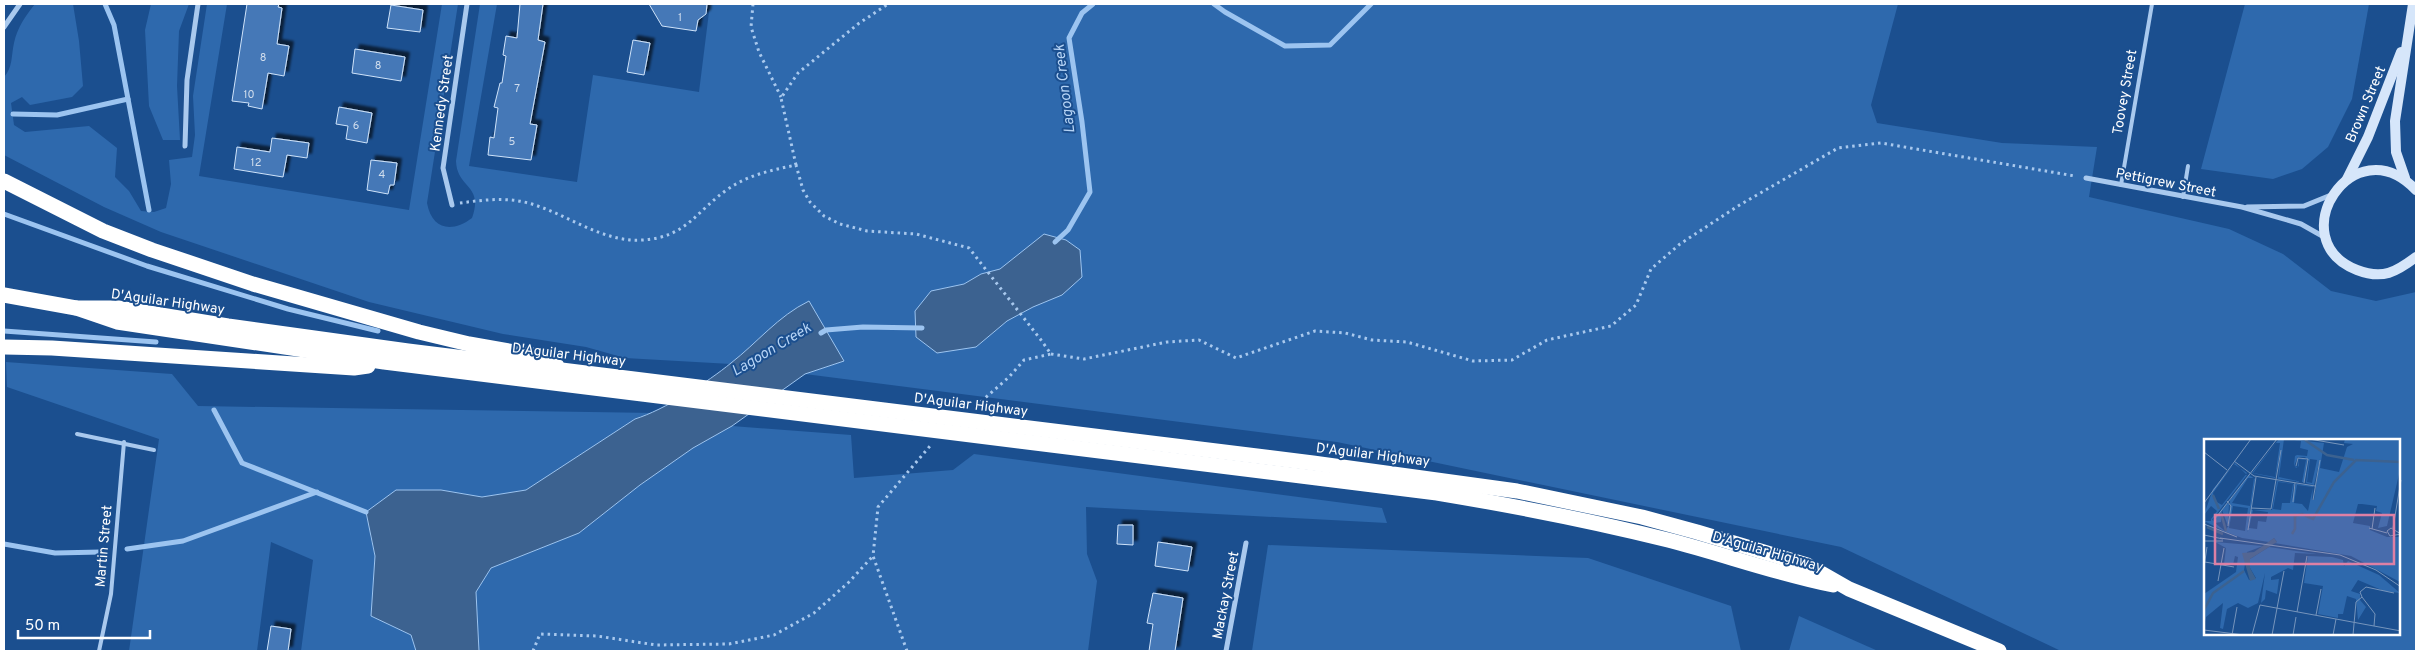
<svg xmlns="http://www.w3.org/2000/svg" width="2420" height="655" font-family="Overpass,sans-serif">
<defs>
<filter id="shadow"><feDropShadow dx="4.5" dy="-4.5" stdDeviation="1" flood-color="#0009"/></filter>
</defs>
<rect width="100%" height="100%" fill="#1b4f8f"/>
<g fill="#2e69ad" fill-rule="evenodd">
<path d="M35,4H73L79,41L83,86L72,97L30,105L22,97L11,103L14,125L25,132L89,126L117,148L115,177L129,191L141,211L154,212L166,208L171,184L169,160L192,157L195,135L193,96L207,4H227L199,176L409,210L442,4H458L427,203C432,230 452,233 472,218C484,184 457,189 456,161L480,4H497L469,166L577,182L593,75L699,92L710,4H1898L1871,105L1877,123L2002,143L2097,147L2089,197L2229,229L2283,254L2331,291L2376,301L2416,292V651H2061L1841,547L1337,442L805,374L844,361L763,335L731,364L625,358L586,347L503,334L369,302L161,232L104,207L4,155V77C13,67 11,56 14,43C17,28 26,15 35,4ZM1000,269L1033,307L1007,321L976,347L931,291L964,284L981,274ZM2205,440H2399V634H2205Z"/>
<path d="M151,4H189L179,31L177,86L180,140H163L149,106L145,30Z"/>
<path d="M2245,4H2369L2352,99L2328,147L2302,169L2273,179L2201,169Z"/>
<path d="M6,362L172,374L198,406L655,413L635,419L526,490L482,497L441,490L370,535L375,556L372,616L411,635L416,651H301L313,560L271,542L257,651H129L159,439L7,387Z"/>
<path d="M732,426L851,435L854,478L953,470L974,454L1382,508L1387,523L1086,507L1087,554L1097,581L1088,651H479L476,592L491,568L579,533L640,485L693,448Z"/>
<path d="M1268,545L1588,558L1731,606L1741,651H1252Z"/>
<path d="M1799,616L1878,651H1789Z"/>
</g>
<g fill="#3c6290" stroke="#9cc4f0">
<path d="M1044,234L1066,240L1080,250L1082,277L1062,295L1033,307L1007,321L976,347L937,353L916,337L915,311L931,291L964,284L981,274L1000,269Z"/>
<path d="M809,301L844,361L805,374L732,426L693,448L640,485L579,533L491,568L476,592L479,651H416L411,635L371,616L375,556L366,512L396,490H441L482,497L526,490L635,419C664,410 708,382 731,363C757,343 778,316 809,301Z"/>
</g>
<g fill="none" stroke-linecap="round" stroke-linejoin="round">
<g stroke="#9cc4f0" stroke-width="5">
<path d="M105,4L114,25L149,210"/>
<path d="M1214,4L1225,12L1285,46L1330,45L1371,4"/>
<path d="M13,114L57,115L128,99"/>
<path d="M4,214L147,266L288,309L378,331"/>
<path d="M1055,242L1068,230L1090,192L1082,122L1069,38L1082,13L1093,4"/>
<path d="M4,331L156,342"/>
<path d="M821,333L826,330L863,327L922,328"/>
<path d="M214,410L242,463L366,512"/>
<path d="M4,544L55,553L101,552"/>
<path d="M127,549L183,541L317,492"/>
</g>
</g>
<g fill="#4478b7" stroke="#cfe3fa" filter="url(#shadow)">
<path d="M247,4H279L278,7L282,8L277,44L289,46L284,76L268,73L262,109L248,106L249,103L232,101Z"/>
<path d="M520,4H543L538,40L545,42L530,124L537,125L531,160L488,155L490,137L494,138L498,108L494,107L500,83H502L506,56L503,55L506,36L517,38Z"/>
<path d="M649,4H707L706,14L698,20L696,31L662,26Z"/>
<path d="M391,5L423,10L420,32L387,28Z"/>
<path d="M633,40L650,43L644,75L627,72Z"/>
<path d="M355,49L405,57L401,81L352,73Z"/>
<path d="M339,107L372,113L367,143L346,139L348,126L336,124Z"/>
<path d="M272,138L309,143L307,158L287,155L283,177L234,169L237,147L270,152Z"/>
<path d="M371,160L397,163L394,185H390L388,194L367,190Z"/>
<path d="M1118,525H1133V545L1117,544Z"/>
<path d="M1158,542L1192,547L1188,571L1155,566Z"/>
<path d="M1153,593L1183,598L1175,651H1149L1153,624L1147,623Z"/>
<path d="M271,626L291,629L288,651H267Z"/>
</g>
<g fill="none" stroke-linecap="round" stroke-linejoin="round">
<g stroke="#a9c9ee" stroke-width="3" stroke-dasharray="2.5 4" stroke-linecap="butt">
<path d="M753,4L751,27L759,52L781,97"/>
<path d="M796,165L781,98L798,73L858,24L888,4"/>
<path d="M460,203C483,200 506,197 528,203C566,213 602,243 643,240C687,237 696,211 728,189C748,175 772,170 796,165L803,190L810,202L824,216L840,224L867,231L916,234L969,248L1041,340L1051,354L1024,360L1009,377L976,406"/>
<path d="M1051,354L1084,359L1167,342L1199,340L1236,358L1315,331L1345,333L1372,340L1407,342L1473,361L1512,360L1547,340L1611,326L1636,305L1651,269L1680,244L1738,206L1838,148L1881,143L2075,176"/>
<path d="M533,651L540,634L597,636L656,645L729,644L774,635L814,613L849,582L872,557"/>
<path d="M907,651L873,556L878,507L930,446"/>
</g>
<g stroke="#a9c9ee" stroke-width="4">
<path d="M2121,185L2152,4"/>
<path d="M2183,197L2188,166"/>
<path d="M77,434L154,450"/>
<path d="M99,651L111,594L124,442"/>
</g>
<g stroke="#a9c9ee" stroke-width="5">
<path d="M4,27L20,4"/>
<path d="M185,146L187,80L198,4"/>
<path d="M2086,178L2242,207L2301,224L2324,237"/>
<path d="M452,205L443,168L467,4"/>
<path d="M2247,207L2304,206L2331,195"/>
<path d="M1226,651L1246,543"/>
</g>
<g stroke="#d6e6fa" stroke-width="10">
<path d="M2405,178L2396,152L2395,121L2413,4"/>
<path d="M2347,179L2368,137L2401,52"/>
<path d="M2416,190C2353,124 2280,240 2357,270C2383,280 2396,272 2416,257"/>
</g>
<g stroke="#fff" stroke-width="15">
<path d="M4,181L103,231L152,250L253,284L419,332L469,344L537,356L557,366"/>
<path d="M4,295L76,308L117,322L384,362L1437,493C1515,506 1592,521 1668,540C1723,554 1777,574 1833,585"/>
<path d="M76,308H118L228,326L408,351L1313,463L1517,491L1642,517L1697,532L1807,565L1849,589L1999,651"/>
<path d="M4,347L52,348L354,368L368,366"/>
</g>
</g>
<g text-anchor="middle" stroke-width="4" stroke-linejoin="round" paint-order="stroke">
<g font-size="11" fill="#d0dded">
<text x="680" y="21">1</text>
<text x="263" y="61">8</text>
<text x="378" y="69">8</text>
<text x="517" y="92">7</text>
<text x="249" y="98">10</text>
<text x="356" y="129">6</text>
<text x="512" y="145">5</text>
<text x="256" y="166">12</text>
<text x="382" y="178">4</text>
</g>
<g font-size="14" fill="#fff" stroke="#1b4f8f">
<text transform="translate(2124 92) rotate(-80)" y="5">Toovey Street</text>
<text transform="translate(441 103) rotate(-82)" y="5">Kennedy Street</text>
<text transform="translate(2365 104) rotate(-67)" y="5">Brown Street</text>
<text transform="translate(2166 182) rotate(11)" y="5">Pettigrew Street</text>
<text transform="translate(168 301) rotate(8)" y="5">D'Aguilar Highway</text>
<text transform="translate(569 354) rotate(7)" y="5">D'Aguilar Highway</text>
<text transform="translate(971 404) rotate(7)" y="5">D'Aguilar Highway</text>
<text transform="translate(1373 454) rotate(7)" y="5">D'Aguilar Highway</text>
<text transform="translate(103 546) rotate(-85)" y="5">Martin Street</text>
<text transform="translate(1768 551) rotate(16)" y="5">D'Aguilar Highway</text>
<text transform="translate(1225 595) rotate(-79)" y="5">Mackay Street</text>
</g>
<g font-size="15" font-style="italic" fill="#b5d3f5" stroke="#1b4f8f">
<text transform="translate(1064 89) rotate(-97)" y="5">Lagoon Creek</text>
<text transform="translate(771 349) rotate(-31)" y="5">Lagoon Creek</text>
</g>
</g>
<g transform="translate(2204 439)">
<rect width="196" height="196" fill="#1b4f8f"/>
<path d="M75,0H80L75,38L98,43L102,21L95,20V27L92,29L90,26L91,17L93,16L103,17L104,11L96,9L97,2L84,0L120,4L116,29L135,33L143,8L149,5L140,4L141,0H196V31L183,87L174,89L178,74L172,72L173,67L158,65H154L149,84L166,87V91L183,98H196V143L147,117L70,104L73,103L70,99L65,103L38,99L22,93L0,82H7V80L13,72L7,67L0,76L9,50L31,24L43,36L8,81L11,82L13,77L22,65H25L24,87L18,71L17,83L11,84L21,92L25,86L26,61L45,36L51,40L43,93L47,71H68L73,42L90,45L87,64L92,45L109,47L108,61H110L116,20L110,46L102,44L105,22L101,18H94L90,27L94,28L95,19L103,21L100,43L74,40L77,9L71,39L48,34ZM72,4H76L71,38L49,34ZM106,20L113,21L108,44L103,43ZM30,25L43,34L18,66L11,62L9,54ZM44,39H50L46,67L28,64ZM74,43L89,45L86,64H78L77,71L69,70ZM93,46L109,48L104,72L98,65L90,64ZM29,67L44,69L41,92L25,89ZM49,71L64,73L62,83L54,82L53,90L45,89ZM11,103L59,107L43,113L40,131L45,141L52,139L46,129V120L65,108L113,115L91,114L89,131L84,129L67,138V141L75,140L73,155L62,151L61,160L57,164L61,134L54,164L44,169L34,164L23,170L19,190L16,189L19,164L2,178L0,187V155L32,133L34,118L31,117L29,126L20,125L22,109ZM104,117L128,118L139,121L140,127L144,122L175,136L196,154L180,152L154,141L147,152L156,155V161L162,168L154,181L152,160L143,157L139,175H134V179L114,175L119,147L100,144Z" fill="#2e69ad" fill-rule="evenodd"/>
<path d="M70,99L73,103L46,120V129L52,140L46,142L38,114L50,113Z" fill="#3c6290"/>
<path fill="none" stroke="#3c6290" stroke-width="2.5" d="M101,1L123,16L150,21M9,56L15,70M17,74L22,92M3,88L19,95M88,95L91,90V77L98,75L109,80L130,43L152,21L197,23M0,171L9,154L40,132"/>
<path fill="none" stroke="#7695bc" stroke-width="1" d="M105,0L140,6M0,13L23,31M30,22L50,37L111,47M92,27L94,19L104,20L100,44M109,61L116,21M23,62L27,67L24,87M89,63L91,44M0,64L47,0M47,69L67,70L77,11M10,81L73,0M0,85L33,98M165,89L183,94M189,89L197,41M168,90L171,69M44,91L52,38M197,95L187,89L183,92L186,97L197,95M0,96L19,100M16,99L136,116L172,131L197,148M0,102H19M1,123L30,128M0,128L3,108M14,142L20,109M158,158L156,153L162,148L190,154M93,173L103,117M112,176L117,150M0,191L40,196M28,196L33,168M48,196L56,166L197,192M68,196L80,132M89,196L92,178M129,196L132,180M149,196L152,163L158,158L171,175L170,187"/>
<path fill="#dd80a5" fill-opacity="0.15" stroke="#dd80a5" stroke-width="2.5" d="M11,76H190V125H11Z"/>
<rect width="196" height="196" fill="none" stroke="#fff" stroke-width="2.5"/>
</g>
<rect width="2420" height="655" fill="none" stroke="#ffffff" stroke-width="10"/>
<path d="M18 630v8h132v-8" fill="none" stroke="#ffffff" stroke-width="2.5"/>
<text x="25" y="630" font-size="15" fill="#ffffff" stroke="#1b4f8f" stroke-width="4" paint-order="stroke">50 m</text>
</svg>
